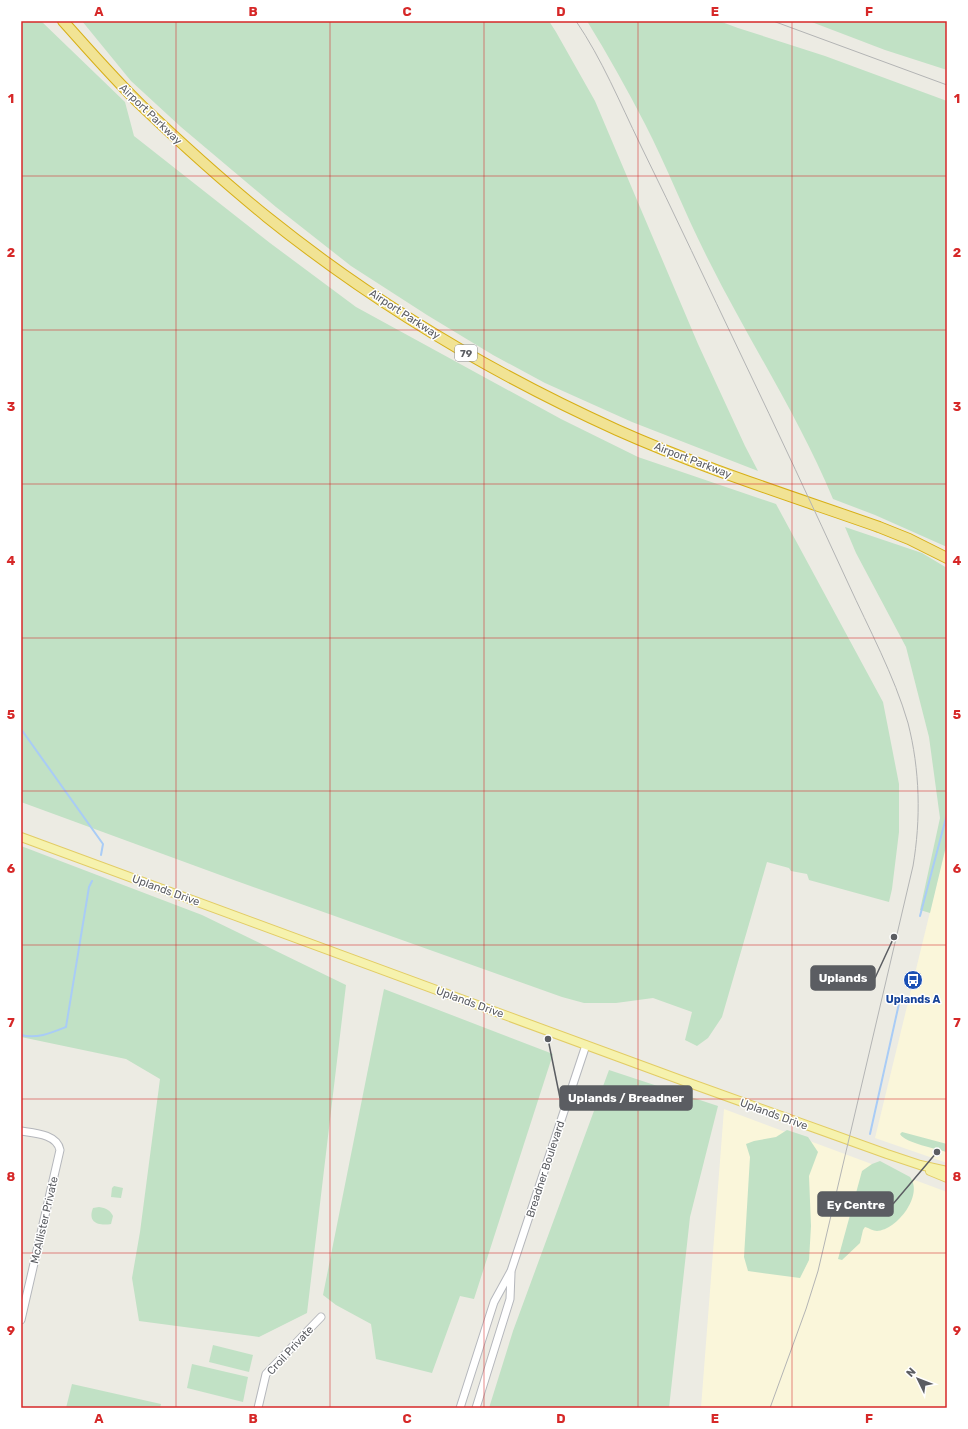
<svg xmlns="http://www.w3.org/2000/svg" width="968" height="1429" font-family="Rubik,sans-serif">
<rect width="100%" height="100%" fill="#ecebe3"/>
<g fill="#faf6da">
<path d="M947,842V1163L875,1138Z"/>
<path d="M724,1109L947,1192V1408H701Z"/>
</g>
<g fill="#c1e1c5">
<path d="M21,21H41L125,102L134,136L270,243L356,307L561,419L638,457L776,504L883,702L899,784V832L892,889L889,902L809,880L807,874L791,871L789,868L767,862L722,1017L708,1038L697,1046L685,1040L692,1012L653,998L616,1003H584L562,997L231,879L21,802Z"/>
<path d="M82,21H549L556,32L595,101L698,344L745,446L758,471L632,422L545,383L493,355L427,315L351,266L276,207L181,127L131,81Z"/>
<path d="M587,21H719L738,28L825,56L947,101V547L875,515L833,499C799,417 749,341 709,261C686,216 668,169 645,124C627,89 608,55 587,21Z"/>
<path d="M809,21H947V70L885,50Z"/>
<path d="M845,527L922,553L947,568V842L930,913L920,910L940,818L929,737L906,647L856,553Z"/>
<path d="M21,846L202,915L346,985L307,1313L259,1337L139,1321L132,1278L140,1232L160,1079L126,1059L21,1037Z"/>
<path d="M384,989L553,1054L474,1299L460,1296L432,1373L376,1359L371,1324L336,1305L323,1295Z"/>
<path d="M609,1070L718,1106L690,1217L669,1408H489L513,1331Z"/>
<path d="M787,1130L808,1137L818,1152L809,1176L811,1226L809,1260L800,1278L748,1271L744,1257L750,1157L746,1144L754,1141L776,1137Z"/>
<path d="M902,1132L947,1144V1152C937,1149 905,1143 900,1134Z"/>
<path d="M880,1161L910,1177C924,1195 897,1230 877,1231C873,1231 869,1228 865,1227L863,1230L860,1243L842,1260L838,1259L862,1171L872,1164Z"/>
<path d="M114,1186L123,1188L121,1198L111,1197L112,1188Z"/>
<path d="M99,1207C106,1208 110,1210 113,1216L111,1224C99,1226 87,1223 93,1208Z"/>
<path d="M213,1345L253,1355L249,1372L209,1362Z"/>
<path d="M192,1364L248,1377L243,1402L187,1388Z"/>
<path d="M72,1384L161,1404L160,1408H66Z"/>
</g>
<g fill="none" stroke-linecap="round" stroke-linejoin="round">
<g stroke="#a9ccf6" stroke-width="2">
<path d="M21,729L103,844L101,855"/>
<path d="M920,916L947,814"/>
<path d="M21,1035C37,1039 51,1033 66,1027L89,887L92,881"/>
<path d="M870,1134L900,999"/>
</g>
<defs>
<g id="minor">
<path d="M21,1131C34,1133 57,1134 60,1150L21,1320"/>
<path d="M258,1408L266,1374L321,1317"/>
<path d="M460,1408L494,1302L511,1271L586,1045"/>
<path d="M476,1408L510,1299L511,1273"/>
</g>
<g id="major">
<path d="M21,837L681,1080L887,1154L920,1165L947,1171"/>
<path d="M930,1171L947,1178"/>
</g>
<path id="highway" d="M63,21C89,50 115,80 143,107C183,145 224,182 267,217C374,303 493,374 617,430C702,468 791,496 879,527L909,539L947,558"/>
</defs>
<use href="#minor" stroke="#b5b7bc" stroke-width="9"/>
<use href="#major" stroke="#e2cc65" stroke-width="10"/>
<use href="#highway" stroke="#d7af17" stroke-width="12"/>
<use href="#minor" stroke="#fff" stroke-width="7"/>
<use href="#major" stroke="#f6f2ad" stroke-width="8"/>
<use href="#highway" stroke="#f1e394" stroke-width="10"/>
<g stroke="#b3b4b4" stroke-width="1">
<path d="M576,21C602,59 620,103 640,144C675,215 708,286 742,357C778,432 813,507 848,583C869,629 894,675 908,723C920,770 921,819 913,866L818,1271L806,1309L770,1408"/>
<path d="M773,21L947,85"/>
</g>
</g>
<path fill="none" stroke="#d62828" stroke-width="1" stroke-opacity="0.55" d="M176,21V1408M330,21V1408M484,21V1408M638,21V1408M792,21V1408M21,176H947M21,330H947M21,484H947M21,638H947M21,791H947M21,945H947M21,1099H947M21,1253H947"/>
<defs>
<symbol id="bus-disc" viewBox="-11 -11 22 22"><circle r="9.5" fill="#1a4fb4" stroke="#fff"/><path d="M-5-6H5V4H4V6H2V4H-2V6H-4V4H-5ZM-3.5-4V0h7V-4ZM-3.5 1.2v1.5H-2V1.2ZM2 1.2v1.5H3.5V1.2Z" fill="#fff"/></symbol>
</defs>
<g fill-rule="evenodd">
<use href="#bus-disc" x="902" y="969" width="22" height="22"/>
</g>
<g text-anchor="middle" stroke-width="3" stroke-linejoin="round" paint-order="stroke">
<rect fill="#fff" stroke="#8c8e91" stroke-width="1" x="455" y="345" width="22" height="16" rx="3"/>
<g font-size="10" font-weight="bold" fill="#5b5d62">
<text x="466" y="357">79</text>
</g>
<g font-size="11" fill="#5b5d62" stroke="#fff">
<text transform="translate(151 114) rotate(44)" y="4">Airport Parkway</text>
<text transform="translate(405 314) rotate(33)" y="4">Airport Parkway</text>
<text transform="translate(693 460) rotate(21)" y="4">Airport Parkway</text>
<text transform="translate(166 890) rotate(20)" y="4">Uplands Drive</text>
<text transform="translate(470 1002) rotate(20)" y="4">Uplands Drive</text>
<text transform="translate(774 1114) rotate(20)" y="4">Uplands Drive</text>
<text transform="translate(545 1169) rotate(-72)" y="4">Breadner Boulevard</text>
<text transform="translate(44 1220) rotate(-77)" y="4">McAllister Private</text>
<text transform="translate(290 1350) rotate(-47)" y="4">Croil Private</text>
</g>
<g font-size="11" font-weight="bold" fill="#164399" stroke="#fff">
<text x="913" y="1003">Uplands A</text>
</g>
</g>
<path fill="none" stroke="#5b5d62" stroke-width="1.5" d="M894 937L875 978M548 1039L560 1098M937 1152L893 1204"/>
<g fill="#5b5d62" stroke="#fff" stroke-width="1.5">
<circle cx="894" cy="937" r="4"/>
<circle cx="548" cy="1039" r="4"/>
<circle cx="937" cy="1152" r="4"/>
</g>
<g fill="#5b5d62" stroke="#5b5d62" stroke-width="1.5">
<rect x="811" y="966" width="64" height="24" rx="4"/>
<rect x="560" y="1086" width="132" height="24" rx="4"/>
<rect x="818" y="1192" width="75" height="24" rx="4"/>
</g>
<g font-size="12" text-anchor="middle" font-weight="bold" fill="#fff">
<text x="843" y="982">Uplands</text>
<text x="626" y="1102">Uplands / Breadner</text>
<text x="856" y="1209">Ey Centre</text>
</g>
<rect width="968" height="1429" fill="none" stroke="#ffffff" stroke-width="44"/>
<g transform="translate(918 1379) rotate(313)" stroke="#ffffff" stroke-width="3" paint-order="stroke">
<path d="M0-3L7 15L0 10L-7 15Z" fill="#5b5d62"/>
<text y="-6" font-size="11" font-weight="bold" text-anchor="middle" fill="#5b5d62">N</text>
</g>
<rect x="22" y="22" width="924" height="1385" fill="none" stroke="#d62828" stroke-width="1.5"/>
<g font-size="13" text-anchor="middle" font-weight="bold" fill="#d62828">
<text x="99" y="16">A</text>
<text x="253" y="16">B</text>
<text x="407" y="16">C</text>
<text x="561" y="16">D</text>
<text x="715" y="16">E</text>
<text x="869" y="16">F</text>
<text x="11" y="103">1</text>
<text x="957" y="103">1</text>
<text x="11" y="257">2</text>
<text x="957" y="257">2</text>
<text x="11" y="411">3</text>
<text x="957" y="411">3</text>
<text x="11" y="565">4</text>
<text x="957" y="565">4</text>
<text x="11" y="719">5</text>
<text x="957" y="719">5</text>
<text x="11" y="873">6</text>
<text x="957" y="873">6</text>
<text x="11" y="1027">7</text>
<text x="957" y="1027">7</text>
<text x="11" y="1181">8</text>
<text x="957" y="1181">8</text>
<text x="11" y="1335">9</text>
<text x="957" y="1335">9</text>
<text x="99" y="1423">A</text>
<text x="253" y="1423">B</text>
<text x="407" y="1423">C</text>
<text x="561" y="1423">D</text>
<text x="715" y="1423">E</text>
<text x="869" y="1423">F</text>
</g>
</svg>
